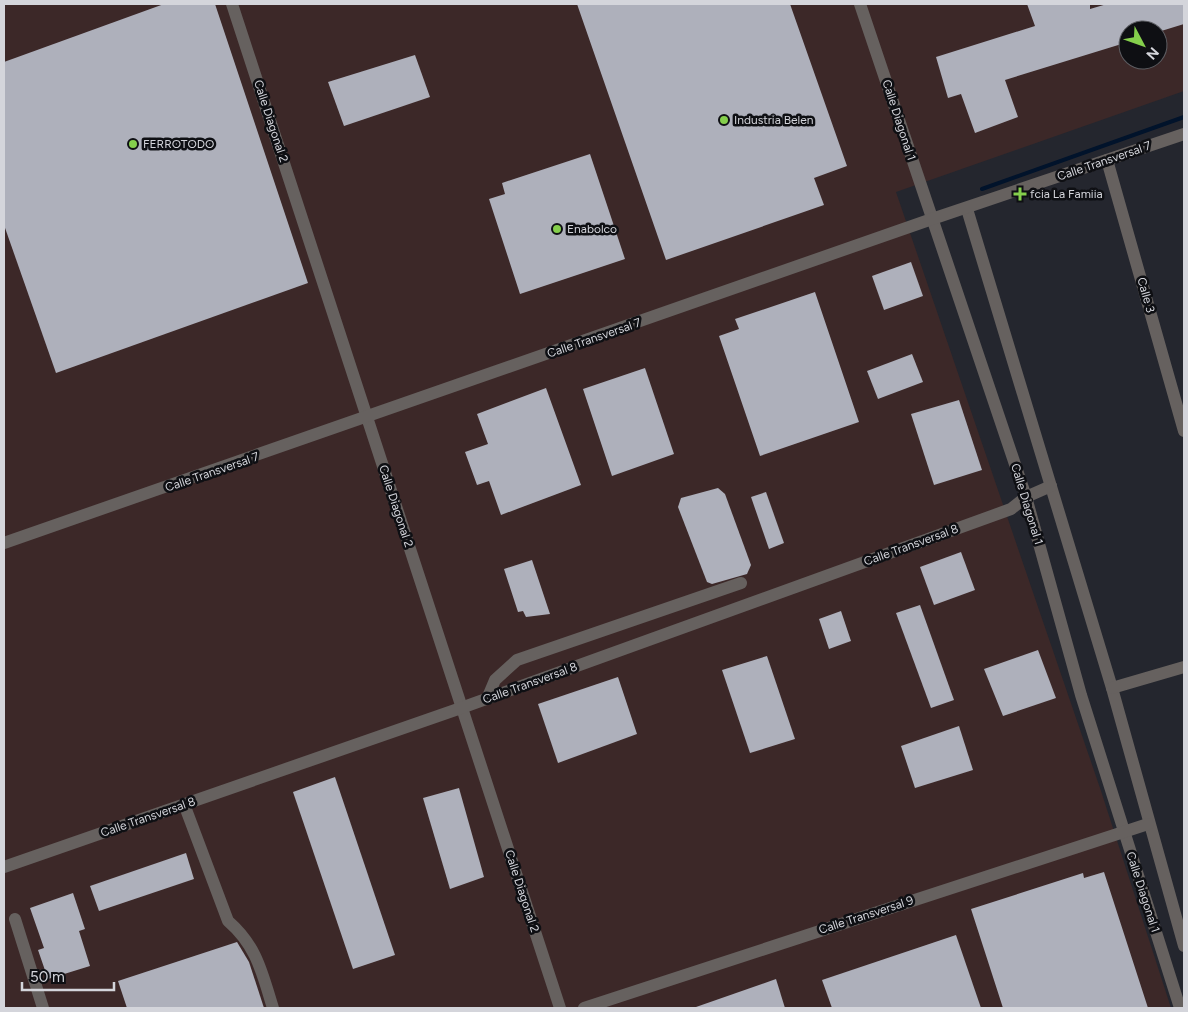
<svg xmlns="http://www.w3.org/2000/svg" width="1188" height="1012" font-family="Figtree,sans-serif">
<rect width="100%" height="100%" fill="#24262e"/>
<path fill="#3c2828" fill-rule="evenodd" d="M4,4H1184V91L896,192L1101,791L1171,1008H4ZM1128,30H1158V60H1128Z"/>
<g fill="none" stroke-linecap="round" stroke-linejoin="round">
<path stroke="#01132b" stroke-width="4" d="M982,189L1184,117"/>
</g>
<g fill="#aeb0bb">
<path d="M164,4H215L308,283L56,373L4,225V62Z"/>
<path d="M577,4H790L847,166L814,178L824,205L666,260Z"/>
<path d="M1027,4H1090V9L1107,4H1184V24L1158,32V30H1128V42L1005,80L1018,117L975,133L961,94L948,98L936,57L1035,26Z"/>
<path d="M415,55L430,97L344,126L328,82Z"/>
<path d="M590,154L625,259L520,294L489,199L505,194L502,183Z"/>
<path d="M911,262L923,296L884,310L872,276Z"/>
<path d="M815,292L859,422L760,456L719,336L739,329L735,319Z"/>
<path d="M912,354L923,382L878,399L867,371Z"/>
<path d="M645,368L674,454L612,476L583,389Z"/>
<path d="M546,388L581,485L501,515L489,481L477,485L465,452L488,444L477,414Z"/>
<path d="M959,400L982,470L934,485L911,414Z"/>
<path d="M718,488L725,494L751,565L747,574L712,584L707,582L678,507L681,498Z"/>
<path d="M766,492L784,543L769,549L751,497Z"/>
<path d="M961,552L975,590L934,605L920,567Z"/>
<path d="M532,560L550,614L526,617L523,611L518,612L504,569Z"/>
<path d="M920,605L954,700L931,708L896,613Z"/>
<path d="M841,611L851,641L829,649L819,619Z"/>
<path d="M1038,650L1056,698L1003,716L984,669Z"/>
<path d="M767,656L795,739L750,753L722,670Z"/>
<path d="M618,677L637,734L558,763L538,704Z"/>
<path d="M959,726L973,770L915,788L901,746Z"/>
<path d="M335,777L395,955L353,969L293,792Z"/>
<path d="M459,788L484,877L450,889L423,798Z"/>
<path d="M186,853L194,879L99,911L90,886Z"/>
<path d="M1104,872L1148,1008H1003L971,909L1083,873L1084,878Z"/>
<path d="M73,893L85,929L79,931L90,966L48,979L38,950L44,948L30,908Z"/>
<path d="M956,935L981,1008H832L822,980Z"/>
<path d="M237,942L249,962L264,1008H127L118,981Z"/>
<path d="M776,979L785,1008H696V1007Z"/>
</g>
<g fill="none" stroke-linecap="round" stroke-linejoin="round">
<g stroke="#66615f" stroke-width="12">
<path d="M232,4L560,1008"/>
<path d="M860,4L1026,497L1081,695L1180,1008"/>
<path d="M1107,160L1184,431"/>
<path d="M967,209L1112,688L1184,946"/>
<path d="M4,543L932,219L1184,134"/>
<path d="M1112,688L1184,667"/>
<path d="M487,699L495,680L517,660L741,583"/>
<path d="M184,804L228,921C257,946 262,973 273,1008"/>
<path d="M4,867L461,708L1011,509L1026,497L1051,486"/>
<path d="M15,919L43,1008"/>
<path d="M584,1008L1148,824"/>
</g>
</g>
<g fill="#85cf4c" stroke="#0e0f13" stroke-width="2">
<circle cx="724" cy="120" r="5"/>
<circle cx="133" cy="144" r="5"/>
<path d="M1017.5 186.5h5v5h5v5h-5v5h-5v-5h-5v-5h5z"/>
<circle cx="557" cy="229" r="5"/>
</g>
<g text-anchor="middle" stroke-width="5" stroke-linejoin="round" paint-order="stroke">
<g font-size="12" fill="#d4d5db" stroke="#0e0f13" text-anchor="start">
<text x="734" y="124">Industria Belen</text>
<text x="143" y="148">FERROTODO</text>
<text x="1030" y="198">fcia La Famiia</text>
<text x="567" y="233">Enabolco</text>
</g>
<g font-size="12" fill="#d4d5db" stroke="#0e0f13">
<text transform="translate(899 120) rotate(72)" y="4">Calle Diagonal 1</text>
<text transform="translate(271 121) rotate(72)" y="4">Calle Diagonal 2</text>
<text transform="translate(1104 161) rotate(-19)" y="4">Calle Transversal 7</text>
<text transform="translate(1146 295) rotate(74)" y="4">Calle 3</text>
<text transform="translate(594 338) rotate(-19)" y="4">Calle Transversal 7</text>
<text transform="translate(212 472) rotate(-19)" y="4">Calle Transversal 7</text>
<text transform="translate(1027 504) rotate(73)" y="4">Calle Diagonal 1</text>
<text transform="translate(396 506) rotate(72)" y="4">Calle Diagonal 2</text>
<text transform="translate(911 545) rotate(-20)" y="4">Calle Transversal 8</text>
<text transform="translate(530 683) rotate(-20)" y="4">Calle Transversal 8</text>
<text transform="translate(148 817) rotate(-19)" y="4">Calle Transversal 8</text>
<text transform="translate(522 891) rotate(72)" y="4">Calle Diagonal 2</text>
<text transform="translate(1143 892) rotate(72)" y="4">Calle Diagonal 1</text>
<text transform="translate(866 915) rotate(-18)" y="4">Calle Transversal 9</text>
</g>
</g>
<rect width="1188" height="1012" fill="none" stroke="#d4d5db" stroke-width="10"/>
<g transform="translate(1143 45) rotate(131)"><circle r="24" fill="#0e0f13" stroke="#5d5e63"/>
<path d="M0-4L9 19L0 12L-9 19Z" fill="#85cf4c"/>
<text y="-8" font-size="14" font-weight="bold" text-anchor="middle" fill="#d4d5db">N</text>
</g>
<path d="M22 982v8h92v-8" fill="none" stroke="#d4d5db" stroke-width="2.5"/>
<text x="30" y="982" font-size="15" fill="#d4d5db" stroke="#0e0f13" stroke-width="4" paint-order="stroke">50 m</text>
</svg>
